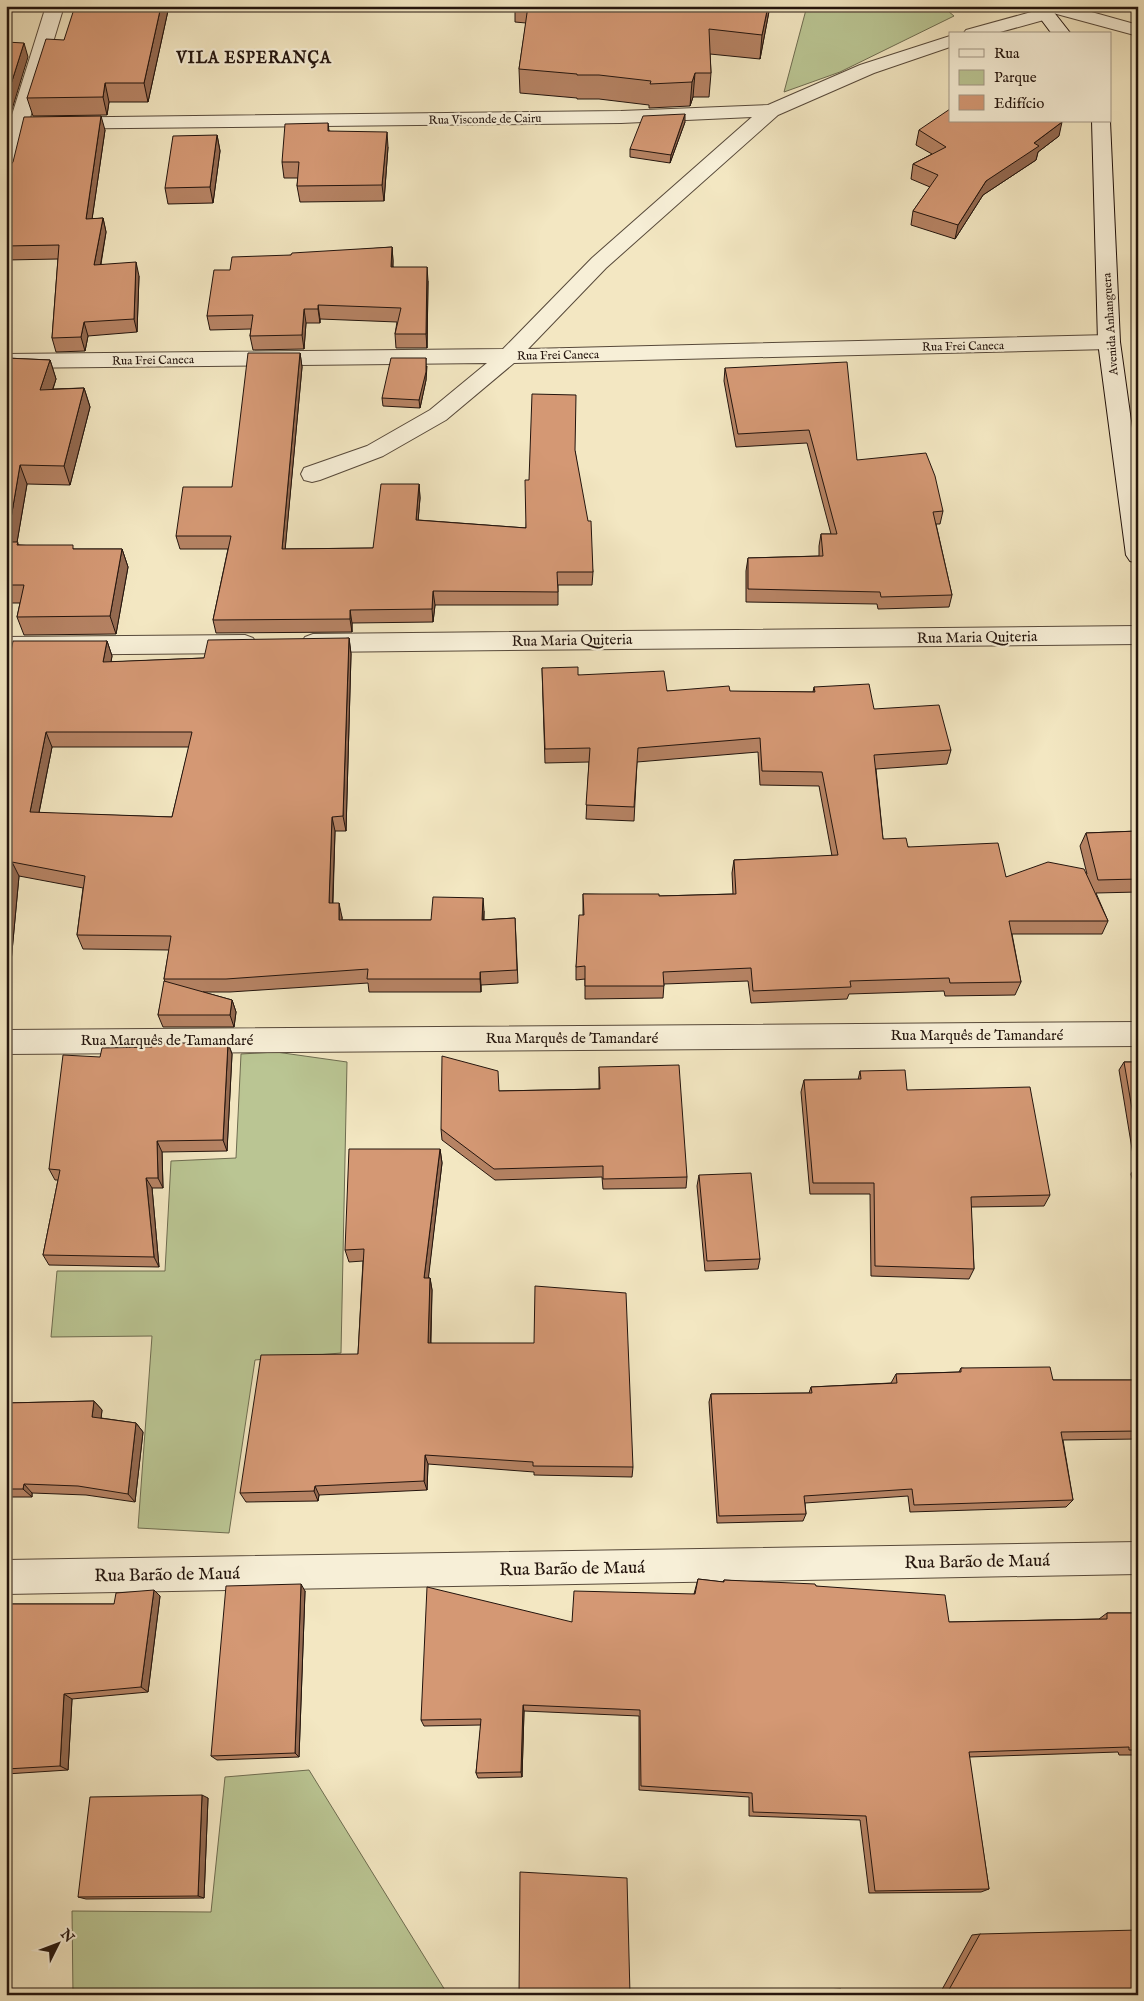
<svg xmlns="http://www.w3.org/2000/svg" width="1144" height="2001" font-family="'IM FELL English',serif">
<rect width="100%" height="100%" fill="#f3e7c2"/>
<filter id="stains"><feTurbulence type="fractalNoise" baseFrequency=".004" numOctaves="4"/><feColorMatrix values="0 0 0 0 .2 0 0 0 0 .09 0 0 0 0 .02 0 0 0 .5 -.17"/></filter>
<radialGradient id="worn" r=".72"><stop offset=".6" stop-color="#630" stop-opacity="0"/><stop offset="1" stop-color="#630" stop-opacity=".3"/></radialGradient>
<g fill="#bac593" stroke="#6e6c50">
<path d="M807,6H942L954,16L840,72L784,92Z"/>
<path d="M276,1052L347,1062L341,1353L255,1360L229,1533L138,1528L152,1336L51,1337L57,1271H165L171,1161L236,1158L241,1054Z"/>
<path d="M309,1770L448,1995H73L72,1911L211,1912L225,1777Z"/>
</g>
<g fill="none" stroke-linecap="round" stroke-linejoin="round">
<defs>
<g id="street">
<path d="M46,6H64L30,118L621,111L768,105L860,65L950,36V47L874,73L778,115L606,268L528,349L1109,335L1116,337L1120,342L1116,347L1109,349L514,363L446,420L383,456L320,480L312,482L304,480L301,474L304,468L367,446L430,410L487,363L6,368V354L503,349L592,258L752,117L621,123L27,129L16,175L13,179L6,181V137L8,130H6V118H11Z"/>
<path d="M1040,6H1070L1138,25V36L1053,13L1051,18L993,34H963L966,30L1042,9Z"/>
<path d="M1138,626V644L313,652L305,649L301,643L305,637L313,634Z"/>
<path d="M245,635L253,638L257,644L253,650L245,653L6,655V637Z"/>
<path d="M1138,1022V1046L6,1054V1030Z"/>
<path d="M1138,1542V1574L6,1594V1560Z"/>
</g>
<g id="secondary">
<path d="M1031,6H1049L1071,34H1052Z"/>
<path d="M1092,121H1110L1120,342L1138,471V563L1130,561L1126,555L1098,342Z"/>
</g>
</defs>
<use href="#street" stroke="#57493a" stroke-width="2"/>
<use href="#secondary" stroke="#23140d" stroke-width="2"/>
<use href="#street" fill="#f7efd7" fill-rule="evenodd"/>
<use href="#secondary" fill="#f7efd7" fill-rule="evenodd"/>
</g>
<g fill="#b68364" stroke="#23140d" fill-rule="evenodd">
<path d="M169,6L148,102H109L107,115L33,116L27,98L64,40Z"/>
<path d="M515,6H770L760,59L710,54L711,73L709,97H693L690,106L649,108V105L599,99H577V98L520,93L519,69L526,23L515,22Z"/>
<path d="M685,122L670,163L630,157V149Z"/>
<path d="M328,123L329,131L388,147L384,201L300,202L297,186L298,178H284L282,162Z"/>
<path d="M105,130L92,219L103,218L106,232L101,264L139,276L137,332L88,336L85,351L56,352L52,338L58,259L6,260V168Z"/>
<path d="M919,130L1059,136L1038,152L1036,160L983,195L955,239L911,225L913,211L930,187L911,179L913,164L932,154L916,145Z"/>
<path d="M217,135L220,151L213,203L168,204L165,188Z"/>
<path d="M392,247L393,261V267L428,281L427,348H396L395,334L397,322L320,319V323H306L304,349L253,350L250,336L251,329L210,330L207,316L230,270L291,255Z"/>
<path d="M300,353L302,367L285,549L373,548L419,484L420,498L418,520L526,528L529,480L575,451L593,572L592,585H558V605H435L433,622L352,623V632L216,633L213,620L228,549H180L176,536L232,487Z"/>
<path d="M6,358L50,360L56,379L53,389L84,388L90,407L70,485L27,484L17,542L19,545L75,549H122L128,567L116,634L24,635L17,617L20,603H6Z"/>
<path d="M427,366L426,380L420,408L383,406L382,398Z"/>
<path d="M725,368L857,460L943,511L940,524H936L952,595L949,607L878,609L877,604L746,602V571L748,558L819,556V546L821,534H831L807,443L736,447L724,381Z"/>
<path d="M349,638L351,654L346,831H335L333,903L342,917V920H431L484,911V920L515,918L518,983L481,985V992H369L368,983L230,992H203L232,1000L236,1012L234,1027H163L158,1015L165,982L164,979L169,950L83,949L77,935L83,888L19,876L10,973L6,974V662L107,641L112,656L111,662L204,658ZM52,747H189L172,817L39,813Z"/>
<path d="M542,668L578,675L667,691L813,692L814,687L874,709L951,750L947,764L876,769L883,839L1006,877L1087,874L1080,846L1086,833L1138,831V892L1096,893L1108,921L1102,934H1012L1021,982L1015,995L945,996L944,991L849,994L847,999L751,1003L748,981L664,984L663,998L585,999V979L576,980V967L583,915V894L659,896L733,894L732,873L734,860L832,856L819,786L760,785L758,752L637,762L634,821L586,819L589,762L545,763Z"/>
<path d="M228,1043L232,1054L227,1151L162,1152L163,1188H152L159,1267L49,1265L43,1255L58,1180H55L49,1169L100,1057L152,1047Z"/>
<path d="M1124,1062H1138V1203L1131,1174L1135,1167L1119,1070Z"/>
<path d="M599,1067L687,1177L686,1188L603,1189L602,1177L495,1180L442,1140L441,1129L499,1091L599,1089Z"/>
<path d="M860,1071L907,1090L1050,1195L1044,1206L971,1207L974,1269L969,1279L871,1276L870,1194H810L801,1092L804,1080H858Z"/>
<path d="M440,1149L442,1163L428,1278H430L432,1290L431,1343L633,1467L632,1477L534,1475V1472L428,1464L427,1490L319,1495L318,1501L246,1502L240,1493L358,1354L363,1261L349,1262L345,1250Z"/>
<path d="M699,1175L760,1259L758,1269L705,1271L697,1186Z"/>
<path d="M961,1368L1053,1380H1138V1439L1063,1440L1073,1500L1066,1507L910,1512L908,1496L805,1503L806,1514L803,1521L717,1523L709,1402L711,1394L809,1393L811,1387L891,1383L896,1374L959,1372Z"/>
<path d="M94,1401L102,1410L101,1418L136,1423L143,1432L135,1502L86,1495L32,1493V1497H6V1403Z"/>
<path d="M698,1579L723,1582L724,1580L816,1586L949,1622L1099,1619L1107,1613H1138V1755H1119L1118,1752L969,1757L989,1889L981,1892L869,1893L860,1820L749,1816V1797L639,1790V1716L524,1711L522,1777L478,1778L476,1773L481,1725L424,1726L421,1720L572,1622L694,1594Z"/>
<path d="M305,1591L299,1757L217,1760L211,1756Z"/>
<path d="M160,1596L148,1692L72,1699L68,1770L6,1774V1604H114Z"/>
<path d="M208,1798L204,1898L86,1899L78,1897Z"/>
<path d="M980,1934L1138,1995H939L972,1935Z"/>
</g>
<g fill="#946a51" stroke="#23140d">
<path d="M6,6H9L6,14Z"/>
<path d="M161,6H169L148,102L144,83Z"/>
<path d="M768,6H770L760,59L762,35Z"/>
<path d="M24,43L28,57L10,116L6,117V100Z"/>
<path d="M695,73L693,97L690,106L692,82Z"/>
<path d="M105,83L109,102L107,115L103,97Z"/>
<path d="M685,114V122L670,163L671,155Z"/>
<path d="M101,116L105,130L90,233L86,219Z"/>
<path d="M1062,122L1059,136L1038,152L1036,160L983,195L955,239L958,225L986,181L1034,143Z"/>
<path d="M387,132L388,147L384,201L382,185Z"/>
<path d="M217,135L220,151L213,203L210,187Z"/>
<path d="M103,218L106,232L98,279L94,265Z"/>
<path d="M392,247L393,261L392,281L391,267Z"/>
<path d="M136,262L139,276L137,332L134,319Z"/>
<path d="M427,267L428,281L427,348L426,334Z"/>
<path d="M318,305L320,319V323L318,309Z"/>
<path d="M304,309L306,323L304,349L302,335Z"/>
<path d="M84,322L88,336L85,351L81,337Z"/>
<path d="M300,353L302,367L284,562L282,549Z"/>
<path d="M426,358V380L420,408L419,400Z"/>
<path d="M50,360L56,379L46,409L40,390Z"/>
<path d="M84,388L90,407L70,485L64,466Z"/>
<path d="M20,465L27,484L14,560L7,542Z"/>
<path d="M419,484L420,498L417,534L416,520Z"/>
<path d="M122,549L128,567L116,634L110,616Z"/>
<path d="M433,591L435,605L433,622L432,609Z"/>
<path d="M350,610L352,623V632L350,619Z"/>
<path d="M349,638L351,654L346,831L343,816Z"/>
<path d="M107,641L112,656L108,677L103,662Z"/>
<path d="M46,732L52,747L36,827L30,812Z"/>
<path d="M332,817L335,831L332,917L329,903Z"/>
<path d="M12,862L19,876L10,973L6,967V923Z"/>
<path d="M483,898L484,911L483,934L482,920Z"/>
<path d="M339,903L342,917V934L339,920Z"/>
<path d="M480,972L481,985V992L480,979Z"/>
<path d="M232,1000L236,1012L234,1027L230,1015Z"/>
<path d="M228,1043L232,1054L227,1151L223,1140Z"/>
<path d="M157,1141L162,1152L163,1188L158,1178Z"/>
<path d="M440,1149L442,1163L427,1290L424,1278Z"/>
<path d="M146,1178L152,1188L159,1267L154,1257Z"/>
<path d="M430,1278L432,1290L430,1354L428,1343Z"/>
<path d="M94,1401L102,1410L100,1427L92,1417Z"/>
<path d="M136,1423L143,1432L135,1502L128,1494Z"/>
<path d="M425,1455L428,1464L427,1490L424,1481Z"/>
<path d="M24,1484L32,1493V1497L23,1489Z"/>
<path d="M315,1486L319,1495L318,1501L314,1491Z"/>
<path d="M301,1584L305,1591L299,1757L295,1753Z"/>
<path d="M154,1590L160,1596L148,1692L141,1687Z"/>
<path d="M64,1694L72,1699L68,1770L60,1766Z"/>
<path d="M523,1705L524,1711L522,1777L521,1772Z"/>
<path d="M202,1795L208,1798L204,1898L198,1896Z"/>
</g>
<g fill="#d49874" stroke="#23140d" fill-rule="evenodd">
<path d="M75,6H161L144,83H105L103,97L27,98L46,39L64,40Z"/>
<path d="M528,6H768L762,35L709,29L711,73H695L692,82L650,84L651,81L599,75H577V74L519,69Z"/>
<path d="M6,42L24,43L6,100Z"/>
<path d="M950,109V121H1060L1062,122L1034,143L1039,146L986,181L958,225L913,211L938,175L913,164L946,147L919,130Z"/>
<path d="M685,114L671,155L630,149L643,116Z"/>
<path d="M101,116L86,219L103,218L94,265L136,262L134,319L84,322L81,337L52,338L59,245L6,246V168L9,167L13,162L24,117Z"/>
<path d="M328,123V131L387,132L382,185L297,186L299,162H282L285,124Z"/>
<path d="M217,135L210,187L165,188L173,136Z"/>
<path d="M392,247L391,267H427L426,334H395L401,308L318,305V309H304L302,335L250,336L253,315L207,316L214,270H230L232,257L291,255L292,253Z"/>
<path d="M248,353H300L282,549L373,548L381,484H419L416,520L526,528L525,480H529L532,394L576,395L575,450L588,521H591L593,572H557L558,592L433,591L432,609L350,610V619L213,620L231,536H176L183,487H232Z"/>
<path d="M6,358L50,360L40,390L84,388L64,466L20,465L7,542H18L17,545H73V549H122L110,616L17,617L24,585H6Z"/>
<path d="M391,358H426V372L419,400L382,398Z"/>
<path d="M847,362L857,460L926,453L935,476L943,511L933,512L952,595L881,597L880,592L748,589V558L823,556L821,534H837L809,430L738,434L725,368Z"/>
<path d="M349,638L343,816L332,817L329,903H339V920H431L433,897L483,898L482,920L515,918L517,970L480,972V979H367L368,969L226,979H164L171,936L77,935L85,876L12,862L6,923V662H9L13,641H107L103,662L204,658L208,640ZM46,732H192L172,817L30,812Z"/>
<path d="M578,667V675L664,671L667,691L729,686L730,691L815,692L814,687L869,684L874,709L939,705L951,750L874,755L883,839L906,838L908,847L998,843L1006,877L1048,862L1084,869L1108,921H1009L1021,982L950,983L949,978L850,981L851,987L753,991L751,968L663,972L664,986H585V966L576,967L579,915H584L583,894H659V896L736,894L734,860L838,855L822,772L762,771L760,738L638,748L634,807L586,805L590,748L545,749L542,668Z"/>
<path d="M1138,831V879L1098,880L1086,833Z"/>
<path d="M164,981L232,1000L230,1015H158Z"/>
<path d="M153,1043H228L223,1140L157,1141L158,1178H146L154,1257L43,1255L60,1170L49,1169L63,1055L100,1057L102,1048L152,1047Z"/>
<path d="M442,1056L498,1071L499,1091L600,1089L599,1067L679,1065L687,1177L603,1179V1166L494,1169L441,1129Z"/>
<path d="M1124,1062H1138V1144Z"/>
<path d="M905,1070L907,1090L1030,1087L1050,1195L971,1197L974,1269L875,1266L874,1183H813L804,1080L861,1079L860,1071Z"/>
<path d="M349,1149H440L424,1278H430L428,1343H534L535,1286L626,1293L633,1467L533,1466V1462L425,1455L424,1481L315,1486L314,1491L240,1493L261,1355L358,1354L364,1249L345,1250Z"/>
<path d="M1136,1166H1138V1174Z"/>
<path d="M751,1173L760,1259L707,1261L699,1175Z"/>
<path d="M1050,1367L1053,1380H1138V1431L1061,1432L1073,1500L914,1505L912,1489L804,1496L806,1514L719,1516L711,1394L812,1393L811,1387L897,1383L896,1374L961,1372V1368Z"/>
<path d="M94,1401L92,1417L136,1423L128,1494L78,1486L24,1484L23,1489H6V1403Z"/>
<path d="M698,1579L724,1582V1580L815,1584L816,1586L945,1595L949,1622L1107,1619V1613H1138V1750H1129V1747L969,1752L989,1889L875,1891L866,1816L753,1812L752,1793L641,1786L640,1710L523,1705L521,1772L476,1773L481,1719L421,1720L427,1587L572,1622L574,1591L695,1594Z"/>
<path d="M301,1584L295,1753L211,1756L226,1586Z"/>
<path d="M154,1590L141,1687L64,1694L60,1766L6,1769V1604H114L116,1593Z"/>
<path d="M202,1795L198,1896L78,1897L90,1797Z"/>
<path d="M520,1872L627,1878L630,1995H519Z"/>
<path d="M1138,1930V1995H946L980,1934Z"/>
<path d="M841,1989V1995H770L777,1993Z"/>
</g>
<g text-anchor="middle" stroke-width="4.5" stroke-linejoin="round" paint-order="stroke">
<g font-size="12" fill="#23140d" stroke="#f7efd7">
<text transform="translate(485 119) rotate(-1)" y="4">Rua Visconde de Cairu</text>
<text transform="translate(1110 324) rotate(-94)" y="4">Avenida Anhanguera</text>
<text transform="translate(963 346) rotate(-1)" y="4">Rua Frei Caneca</text>
<text transform="translate(558 355) rotate(-1)" y="4">Rua Frei Caneca</text>
<text transform="translate(153 360) rotate(-1)" y="4">Rua Frei Caneca</text>
</g>
<g font-size="15" fill="#23140d" stroke="#f7efd7">
<text transform="translate(977 637) rotate(-1)" y="5">Rua Maria Quiteria</text>
<text transform="translate(572 640) rotate(-1)" y="5">Rua Maria Quiteria</text>
<text x="977" y="1040">Rua Marquês de Tamandaré</text>
<text x="572" y="1043">Rua Marquês de Tamandaré</text>
<text x="167" y="1045">Rua Marquês de Tamandaré</text>
</g>
<g font-size="16" font-weight="bold" letter-spacing="1" fill="#23140d" stroke="#f7efd7">
<text x="254" y="63">VILA ESPERANÇA</text>
</g>
<g font-size="18" fill="#23140d" stroke="#f7efd7">
<text transform="translate(977 1561) rotate(-1)" y="6">Rua Barão de Mauá</text>
<text transform="translate(572 1568) rotate(-1)" y="6">Rua Barão de Mauá</text>
<text transform="translate(167 1574) rotate(-1)" y="6">Rua Barão de Mauá</text>
</g>
</g>
<rect width="1144" height="2001" fill="none" stroke="#f3e7c2" stroke-width="25"/>
<rect x="8" y="8" width="1129" height="1986" fill="none" stroke="#23140d" stroke-width="2.5"/>
<rect x="12" y="12" width="1119" height="1976" fill="none" stroke="#23140d"/>
<rect x="949" y="32" width="162" height="90" fill="#f7efd7" stroke="#a29786"/>
<rect x="959" y="49" width="25" height="8" fill="#f7efd7" stroke="#a29786"/>
<text x="994" y="58" font-size="15" fill="#23140d">Rua</text>
<rect x="959" y="70" width="25" height="15" fill="#bac593" stroke="#a29786"/>
<text x="994" y="82" font-size="15" fill="#23140d">Parque</text>
<rect x="959" y="95" width="25" height="15" fill="#d49874" stroke="#a29786"/>
<text x="994" y="108" font-size="15" fill="#23140d">Edifício</text>
<g transform="translate(58 1944) rotate(48)" stroke="#f7efd7" stroke-width="4" paint-order="stroke">
<path d="M0-4L9 19L0 12L-9 19Z" fill="#23140d"/>
<text y="-8" font-size="14" font-weight="bold" text-anchor="middle" fill="#23140d">N</text>
</g>
<rect width="100%" height="100%" filter="url(#stains)"/>
<rect width="100%" height="100%" fill="url(#worn)"/>
</svg>
